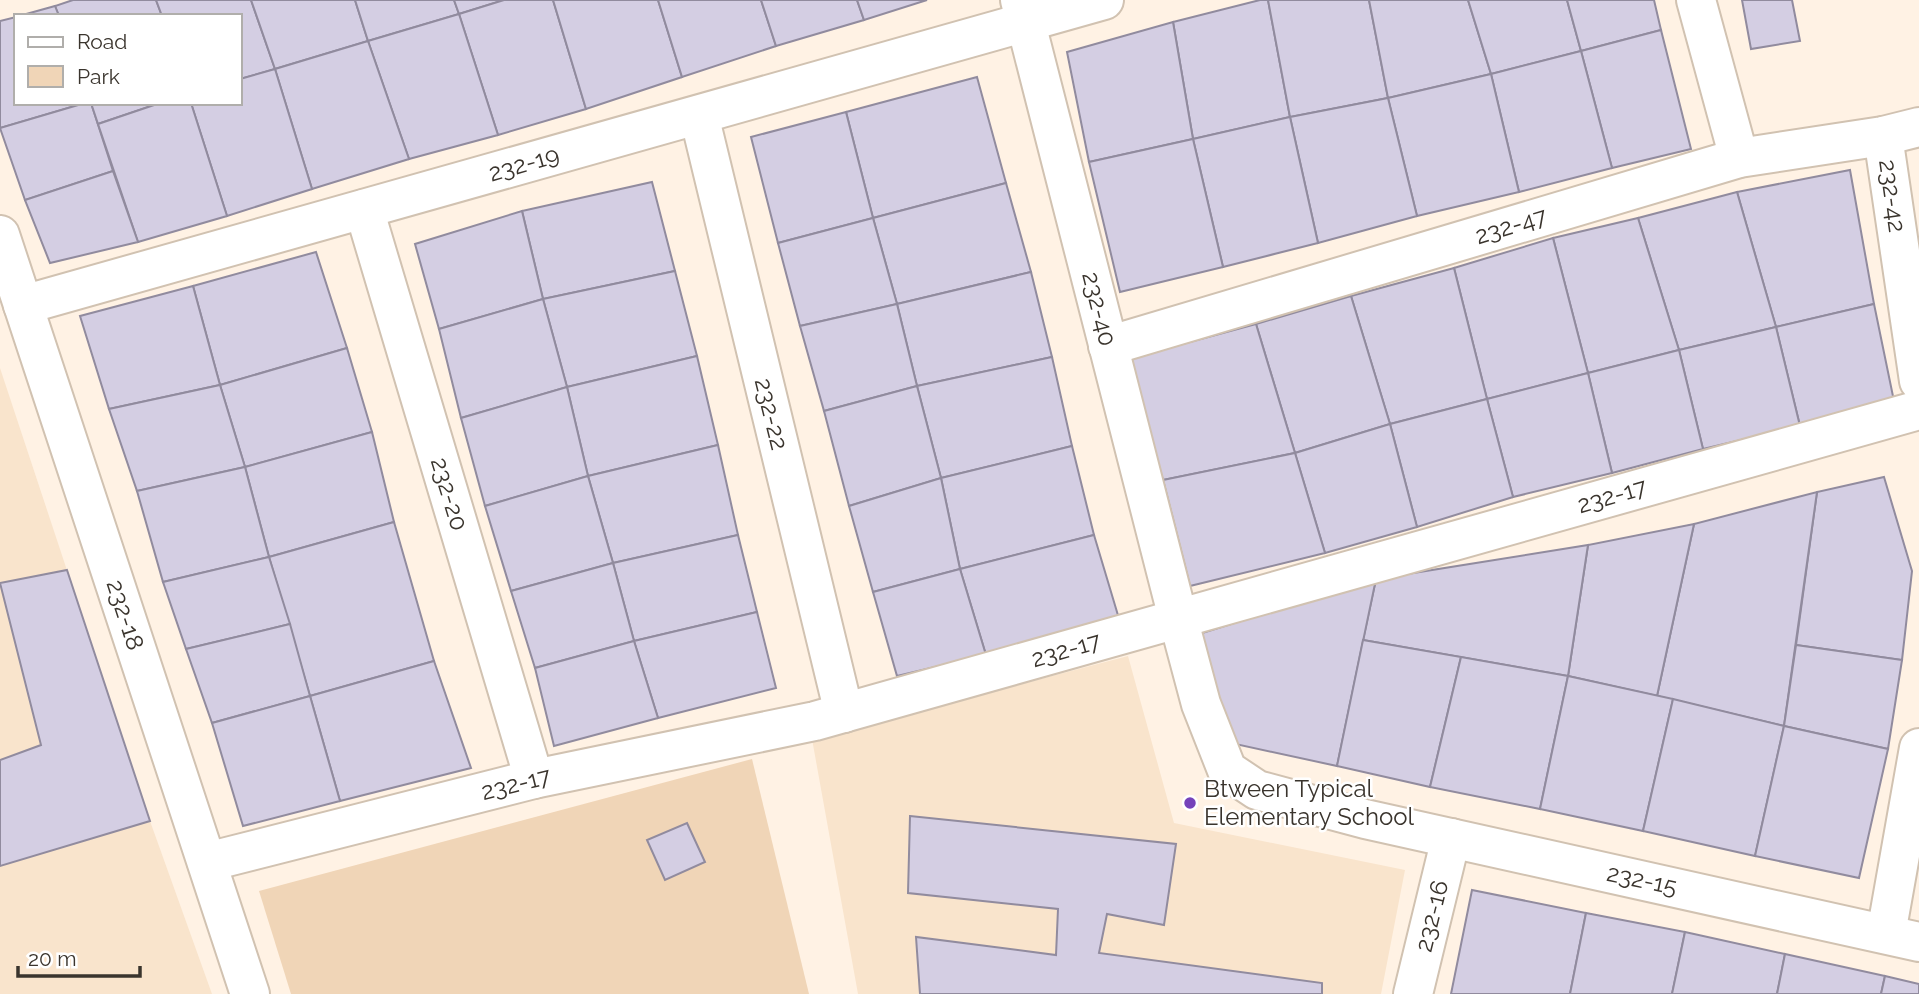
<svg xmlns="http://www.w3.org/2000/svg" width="1919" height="994" font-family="Raleway,sans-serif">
<rect width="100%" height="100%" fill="#fff2e4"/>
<g fill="#f9e4cc">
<path d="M0,368L150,821L212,994H0Z"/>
<path d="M1128,656L1174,823L1405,870L1381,994H858L812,739Z"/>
</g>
<path fill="#f0d5b7" d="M752,759L809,994H291L259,891Z"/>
<g fill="#d4cee3" stroke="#918b9e" stroke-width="2">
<path d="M73,0H156L162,16H59L55,6Z"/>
<path d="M156,0H251L275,69L240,79V16H162Z"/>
<path d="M251,0H355L368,41L275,69Z"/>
<path d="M355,0H454L459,14L368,41Z"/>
<path d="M454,0H504L459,14Z"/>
<path d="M504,0H553L586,109L498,135L459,14Z"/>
<path d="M553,0H658L682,77L586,109Z"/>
<path d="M658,0H761L776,46L682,77Z"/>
<path d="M761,0H857L864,20L776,46Z"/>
<path d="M857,0H927L864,20Z"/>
<path d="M1260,0H1268L1290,117L1193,139L1173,22Z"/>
<path d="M1268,0H1369L1388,98L1290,117Z"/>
<path d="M1369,0H1468L1491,74L1388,98Z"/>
<path d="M1468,0H1567L1581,51L1491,74Z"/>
<path d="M1567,0H1654L1661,30L1581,51Z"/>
<path d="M1742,0H1792L1800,41L1751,49Z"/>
<path d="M55,6L59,16H19Z"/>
<path d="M459,14L498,135L409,159L368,41Z"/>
<path d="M16,17V103H85L0,128V21Z"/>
<path d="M1173,22L1193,139L1089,162L1067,52Z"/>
<path d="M1661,30L1691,149L1612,168L1581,51Z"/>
<path d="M368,41L409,159L312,189L275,69Z"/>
<path d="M1581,51L1612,168L1519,192L1491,74Z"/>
<path d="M275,69L312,189L227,216L191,103H240V79Z"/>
<path d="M1491,74L1519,192L1417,216L1388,98Z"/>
<path d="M977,77L1006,183L873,218L846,112Z"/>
<path d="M1388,98L1417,216L1318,243L1290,117Z"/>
<path d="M85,103H91L113,171L25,200L0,128Z"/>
<path d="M91,103H160L98,124Z"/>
<path d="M160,103H191L227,216L138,242L98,124Z"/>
<path d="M846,112L873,218L778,243L751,137Z"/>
<path d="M1290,117L1318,243L1223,267L1193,139Z"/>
<path d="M1193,139L1223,267L1120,292L1089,162Z"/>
<path d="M1850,170L1874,304L1776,327L1737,192Z"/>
<path d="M113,171L138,242L50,263L25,200Z"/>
<path d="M652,182L675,271L543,299L522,211Z"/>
<path d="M1006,183L1031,272L897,304L873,218Z"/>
<path d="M1737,192L1776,327L1679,350L1638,218Z"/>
<path d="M522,211L543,299L439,329L415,244Z"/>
<path d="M873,218L897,304L800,326L778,243Z"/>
<path d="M1638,218L1679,350L1588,373L1553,238Z"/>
<path d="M1553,238L1588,373L1487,399L1454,268Z"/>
<path d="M316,252L347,348L220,385L193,286Z"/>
<path d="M1454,268L1487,399L1390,424L1351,296Z"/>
<path d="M675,271L697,356L567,387L543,299Z"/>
<path d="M1031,272L1052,357L917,386L897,304Z"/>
<path d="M193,286L220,385L109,409L80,316Z"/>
<path d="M1351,296L1390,424L1295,453L1256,324Z"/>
<path d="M543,299L567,387L461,418L439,329Z"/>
<path d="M897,304L917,386L824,411L800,326Z"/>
<path d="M1874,304L1895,406L1800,426L1776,327Z"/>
<path d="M1256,324L1295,453L1163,480L1127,359Z"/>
<path d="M1776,327L1800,426L1703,449L1679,350Z"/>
<path d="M347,348L372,432L245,467L220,385Z"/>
<path d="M1679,350L1703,449L1612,473L1588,373Z"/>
<path d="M697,356L718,445L588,476L567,387Z"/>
<path d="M1052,357L1072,446L941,478L917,386Z"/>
<path d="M1588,373L1612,473L1513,497L1487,399Z"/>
<path d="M220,385L245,467L137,491L109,409Z"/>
<path d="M917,386L941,478L849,506L824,411Z"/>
<path d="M567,387L588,476L485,506L461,418Z"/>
<path d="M1487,399L1513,497L1417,527L1390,424Z"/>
<path d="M1390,424L1417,527L1325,553L1295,453Z"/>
<path d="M372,432L394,522L269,557L245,467Z"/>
<path d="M718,445L738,535L613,563L588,476Z"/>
<path d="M1072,446L1094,535L960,569L941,478Z"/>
<path d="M1295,453L1325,553L1190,586L1163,480Z"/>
<path d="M245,467L269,557L163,582L137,491Z"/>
<path d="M588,476L613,563L511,591L485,506Z"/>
<path d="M1884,477L1912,571L1902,660L1796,645L1817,492Z"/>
<path d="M941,478L960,569L873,592L849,506Z"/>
<path d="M1817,492L1784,726L1657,696L1694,524Z"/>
<path d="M394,522L434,661L310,696L269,557Z"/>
<path d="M1694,524L1657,696L1568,676L1588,545Z"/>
<path d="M738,535L757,612L634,641L613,563Z"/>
<path d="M1094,535L1120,622L986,655L960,569Z"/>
<path d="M1588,545L1568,676L1363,640L1376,579Z"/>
<path d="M269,557L290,624L186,649L163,582Z"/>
<path d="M613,563L634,641L535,668L511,591Z"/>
<path d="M960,569L986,655L897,676L873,592Z"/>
<path d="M67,570L150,821L0,866V760L41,745L0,583Z"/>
<path d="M1376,579L1337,766L1226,742L1199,634Z"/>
<path d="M757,612L776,688L658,718L634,641Z"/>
<path d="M290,624L310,696L212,723L186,649Z"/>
<path d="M1363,640L1461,657L1430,787L1337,766Z"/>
<path d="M634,641L658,718L554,746L535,668Z"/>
<path d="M1796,645L1902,660L1888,749L1784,726Z"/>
<path d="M1461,657L1568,676L1540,809L1430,787Z"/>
<path d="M434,661L471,768L340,801L310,696Z"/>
<path d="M1568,676L1673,699L1643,831L1540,809Z"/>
<path d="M310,696L340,801L243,826L212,723Z"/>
<path d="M1673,699L1784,726L1755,856L1643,831Z"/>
<path d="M1784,726L1888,749L1859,878L1755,856Z"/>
<path d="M910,816L1176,844L1164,925L1107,914L1099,953L1322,983V994H920L916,937L1056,955L1058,909L908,893Z"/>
<path d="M687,823L705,862L665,880L647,840Z"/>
<path d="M1472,890L1586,913L1570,994H1451Z"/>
<path d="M1586,913L1685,932L1672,994H1570Z"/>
<path d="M1685,932L1785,954L1777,994H1672Z"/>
<path d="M1785,954L1885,976L1881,994H1777Z"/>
<path d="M1885,976L1919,984V994H1881Z"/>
</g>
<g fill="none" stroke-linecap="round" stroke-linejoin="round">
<defs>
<g id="minor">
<path d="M1020,0L1178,618L1201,704L1227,770L1257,790L1365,819L1919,942"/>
<path d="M1696,0L1739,158"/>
<path d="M699,115L844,713"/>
<path d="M1883,136L1919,381"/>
<path d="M364,209L534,779"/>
<path d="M0,235L250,994"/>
<path d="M23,305L1104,0"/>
<path d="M1108,346L1739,158L1883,136L1919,127"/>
<path d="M207,862L534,779L815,721L1919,410"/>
<path d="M1886,934L1919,748"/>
<path d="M1413,994L1451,838"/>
</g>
</defs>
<use href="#minor" stroke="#d1c2b1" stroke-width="42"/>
<use href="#minor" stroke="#fff" stroke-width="38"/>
</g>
<circle fill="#7542ba" stroke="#fff" stroke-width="2.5" cx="1190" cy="803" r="7"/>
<g text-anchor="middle" stroke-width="5" stroke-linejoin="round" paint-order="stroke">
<g font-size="24" fill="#3a342d" stroke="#fff">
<text transform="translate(524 164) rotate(-16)" y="8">232-19</text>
<text transform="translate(1892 196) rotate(82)" y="8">232-42</text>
<text transform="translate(1511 226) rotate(-17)" y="8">232-47</text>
<text transform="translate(1099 309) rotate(76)" y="8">232-40</text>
<text transform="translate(771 414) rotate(76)" y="8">232-22</text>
<text transform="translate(449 494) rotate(73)" y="8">232-20</text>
<text transform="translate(1612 496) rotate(-16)" y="8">232-17</text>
<text transform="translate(125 615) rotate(72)" y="8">232-18</text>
<text transform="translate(1066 650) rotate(-16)" y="8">232-17</text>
<text transform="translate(516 784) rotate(-14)" y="8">232-17</text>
<text transform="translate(1642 880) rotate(12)" y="8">232-15</text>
<text transform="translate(1432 916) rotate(-76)" y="8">232-16</text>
</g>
<g font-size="24" fill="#3a342d" stroke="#fff" text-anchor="start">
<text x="1204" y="797">Btween Typical<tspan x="1204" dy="28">Elementary School</tspan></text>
</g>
</g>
<rect x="14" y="14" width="228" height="91" fill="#ffffff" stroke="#b0aeab" stroke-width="2"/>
<rect x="28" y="37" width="35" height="10" fill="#ffffff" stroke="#b0aeab" stroke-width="2"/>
<text x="77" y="49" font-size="21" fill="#3a342d">Road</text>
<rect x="28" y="66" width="35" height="21" fill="#f0d5b7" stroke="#b0aeab" stroke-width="2"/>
<text x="77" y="84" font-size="21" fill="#3a342d">Park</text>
<path d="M18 966v10h122v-10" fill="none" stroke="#3a342d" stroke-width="3.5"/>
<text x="28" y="966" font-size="21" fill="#3a342d" stroke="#ffffff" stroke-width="5" paint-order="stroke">20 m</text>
</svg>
